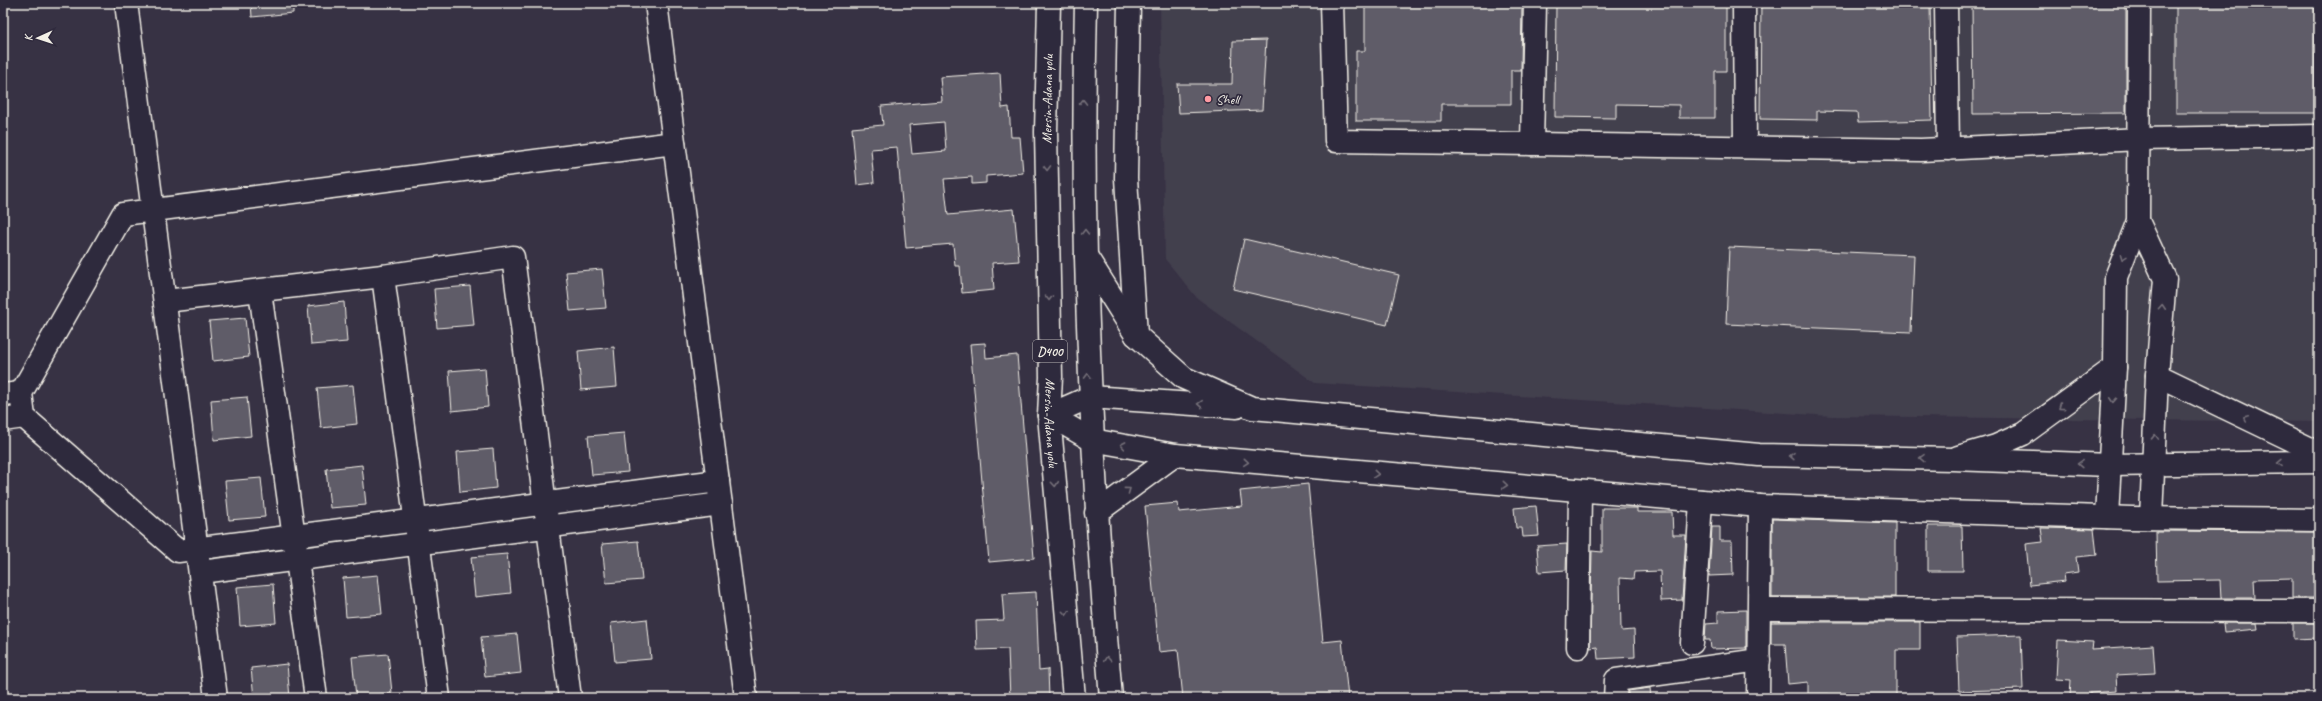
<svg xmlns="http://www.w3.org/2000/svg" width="2322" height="701" font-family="Caveat,sans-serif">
<rect width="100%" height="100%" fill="#373244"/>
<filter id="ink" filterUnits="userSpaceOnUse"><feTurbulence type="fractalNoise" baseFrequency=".025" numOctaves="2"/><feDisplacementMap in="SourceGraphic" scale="8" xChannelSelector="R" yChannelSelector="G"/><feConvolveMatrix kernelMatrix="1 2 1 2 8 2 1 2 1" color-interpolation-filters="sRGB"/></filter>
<g filter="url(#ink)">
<path fill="#433f4e" d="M1160,3H2319V422L1832,416L1315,383L1197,298L1165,259Z"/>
<g fill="#5f5c67" stroke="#f4f1e8" fill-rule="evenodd">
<path d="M251,3H293V13L252,17Z"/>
<path d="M1365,3H1522L1521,70H1511V104H1441V121H1356V51H1365Z"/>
<path d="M1556,3H1726V71H1715V118H1679V105L1616,104V118L1555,117Z"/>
<path d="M1761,3H1930L1932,120L1858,122L1857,112L1817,111V120L1760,119Z"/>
<path d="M1972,3H2126V113L1973,114Z"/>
<rect x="2176" y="3" width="139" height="110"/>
<path d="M1266,40L1262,110L1179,113L1177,84H1232L1233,41Z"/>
<path d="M1000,73L1002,108L1009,107L1011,137H1020L1023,173L986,176V183L972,184V177L944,179L948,215L1014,209L1019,261L992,263L994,290L962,293L960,266H955L953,244L906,248L897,147L871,149L874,183L857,185L852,128L883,125L881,106L942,101L940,77ZM944,122L946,151L912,154L909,125Z"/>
<path d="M1244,239L1399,275L1387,325L1233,289Z"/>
<path d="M1729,247L1914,255L1911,332L1726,324Z"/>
<path d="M602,269L606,308L570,311L566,272Z"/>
<path d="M470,286L474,325L437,328L434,289Z"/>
<path d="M344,302L347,342L311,345L308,306Z"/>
<path d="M245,318L249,357L213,361L209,321Z"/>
<path d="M985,343L986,358L1017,355L1034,558L989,562L970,344Z"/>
<path d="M614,347L617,387L581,390L578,351Z"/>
<path d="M485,368L488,407L452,411L449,371Z"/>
<path d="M353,385L357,424L321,428L317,388Z"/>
<path d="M247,397L251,436L214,440L211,400Z"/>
<path d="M624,433L628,472L592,475L588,436Z"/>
<path d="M493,449L496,488L460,492L457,452Z"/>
<path d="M362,465L366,505L330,508L326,469Z"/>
<path d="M261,478L265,517L229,520L225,481Z"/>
<path d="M1308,484L1323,642L1342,640L1348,698H1183L1178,650L1159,652L1145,506L1178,503L1179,512L1242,506L1240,491Z"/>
<path d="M1536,506L1539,536L1523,537L1522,528H1516L1514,508Z"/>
<path d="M1602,508H1637V512H1672L1673,535H1686L1682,600L1661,601L1660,571L1634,572L1633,579L1620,578L1621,631L1634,630L1635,657L1598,659L1597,647L1590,648L1592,551L1602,552Z"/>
<path d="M1772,519L1895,523V597H1772Z"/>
<path d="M1928,526H1962L1963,571H1928Z"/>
<path d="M1712,527H1720V541H1732L1733,575L1709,576Z"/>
<path d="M2041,528L2094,529L2097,555L2076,557L2078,572L2064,574L2065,581L2030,585L2026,544L2043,542Z"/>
<path d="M2156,531L2319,532V598H2292V578L2254,579L2255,598H2221L2220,580L2157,581Z"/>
<path d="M638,541L642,580L606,583L602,544Z"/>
<path d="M1567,544L1566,570L1539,572L1537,546Z"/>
<path d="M507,554L511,593L475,597L471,557Z"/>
<path d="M378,575L382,614L346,617L343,578Z"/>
<path d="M273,584L276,623L240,626L237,587Z"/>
<path d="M1036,592L1039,670L1048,669L1049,698H1010L1008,649L977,650L976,621L1004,620L1002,594Z"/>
<path d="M1746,610V648L1711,649L1710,640H1705L1706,624L1718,623V611Z"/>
<path d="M647,619L651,659L615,662L611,623Z"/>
<path d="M1771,622H1920V650H1896V698H1830L1829,694H1808V682L1788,684L1785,644H1771Z"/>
<path d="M2223,623H2257L2258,629L2224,632Z"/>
<path d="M2293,623H2319V638L2293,639Z"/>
<path d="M517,634L521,673L485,677L481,637Z"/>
<path d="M2021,635L2023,689L1959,691L1957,637Z"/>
<path d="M2058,640L2093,642L2092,649L2153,645L2155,673L2116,675L2117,691L2090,693V696H2070L2071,680L2056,679Z"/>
<path d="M388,654L392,693L356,697L352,657Z"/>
<path d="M287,664L290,698H254L251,668Z"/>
<path d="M1650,688L1651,698H1628V691Z"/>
</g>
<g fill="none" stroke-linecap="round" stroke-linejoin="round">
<defs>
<g id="minor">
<path d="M126,3L216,698"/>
<path d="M656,3L746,698"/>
<path d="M1129,3L1126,178L1136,335"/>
<path d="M1332,3L1336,141L1921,150L2139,139L2319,136"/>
<path d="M1744,3L1745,147"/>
<path d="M1946,3L1948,149"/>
<path d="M674,143L123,214L21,393L24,417L178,551L718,481"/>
<path d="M1532,144L1535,3"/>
<path d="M2138,221L2165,279L2157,375L2151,518"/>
<path d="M383,276L439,698"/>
<path d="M260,291L316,698"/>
<path d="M165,301L383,276L513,257L570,698"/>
<path d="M2157,375L2319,453"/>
<path d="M3,395L21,393"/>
<path d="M3,420L24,417"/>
<path d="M1958,457L1996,446L2023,434L2115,367"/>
<path d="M2107,517L2115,367L2116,277L2138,221L2139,3"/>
<path d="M201,572L721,504"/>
<path d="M1760,609L2319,611"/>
<path d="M1692,643L1701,501"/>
<path d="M1578,647L1580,491"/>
<path d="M1615,698L1616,680L1759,660"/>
<path d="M1758,698L1760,506"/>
</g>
<g id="major">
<path d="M1086,256L1136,335L1184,378L1252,408L1759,455L1953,459L2109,465L2319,462"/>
<path d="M1049,415L1090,397L1237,407"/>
<path d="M1049,415L1092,440L1175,455"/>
<path d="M1096,513L1175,455L1760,506L2132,518L2319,520"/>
</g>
<g id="highway">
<path id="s1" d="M1049,3L1046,132L1051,377L1049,415L1074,698"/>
<path d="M1086,3C1080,236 1091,466 1111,698"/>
</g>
</defs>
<use href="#minor" stroke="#f4f1e8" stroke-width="25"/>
<use href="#major" stroke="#f4f1e8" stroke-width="25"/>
<use href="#highway" stroke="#f4f1e8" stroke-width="25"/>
<use href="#minor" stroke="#2f2a3d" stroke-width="22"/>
<use href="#major" stroke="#2f2a3d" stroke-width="22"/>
<use href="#highway" stroke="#2f2a3d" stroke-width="22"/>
</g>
<defs><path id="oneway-chevron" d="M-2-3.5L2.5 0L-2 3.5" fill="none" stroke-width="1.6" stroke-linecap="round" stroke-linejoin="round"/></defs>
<g stroke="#747079">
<use href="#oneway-chevron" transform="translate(1083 102) rotate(-89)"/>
<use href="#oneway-chevron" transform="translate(1047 168) rotate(89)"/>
<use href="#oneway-chevron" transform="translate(1085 232) rotate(-91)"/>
<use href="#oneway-chevron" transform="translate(2123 257) rotate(111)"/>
<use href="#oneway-chevron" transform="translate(1049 298) rotate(89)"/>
<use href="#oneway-chevron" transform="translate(2162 307) rotate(-86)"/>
<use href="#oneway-chevron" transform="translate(1088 376) rotate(-91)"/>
<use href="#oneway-chevron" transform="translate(2113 400) rotate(93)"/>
<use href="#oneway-chevron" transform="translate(1200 404) rotate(-176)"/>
<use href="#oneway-chevron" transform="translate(2061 407) rotate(143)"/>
<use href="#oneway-chevron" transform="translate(2246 418) rotate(-154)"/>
<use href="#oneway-chevron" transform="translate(2155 437) rotate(-88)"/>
<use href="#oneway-chevron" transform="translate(1123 445) rotate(-169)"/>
<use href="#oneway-chevron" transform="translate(1792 456) rotate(-179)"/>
<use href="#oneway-chevron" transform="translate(1922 458) rotate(-179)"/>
<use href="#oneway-chevron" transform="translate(1246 462) rotate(5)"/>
<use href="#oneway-chevron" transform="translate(2280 463) rotate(179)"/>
<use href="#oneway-chevron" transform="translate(2080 464) rotate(-178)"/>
<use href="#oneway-chevron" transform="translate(1376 474) rotate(5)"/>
<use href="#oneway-chevron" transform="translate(1055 484) rotate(85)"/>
<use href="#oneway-chevron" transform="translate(1505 485) rotate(5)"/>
<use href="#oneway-chevron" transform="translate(1128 490) rotate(-36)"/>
<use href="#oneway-chevron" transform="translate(1066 613) rotate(85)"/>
<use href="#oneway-chevron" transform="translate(1107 659) rotate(-95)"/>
</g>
</g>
<circle fill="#ff9aa2" stroke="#2f2a3d" stroke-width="1.5" cx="1208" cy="99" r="4"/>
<g text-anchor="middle" stroke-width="3.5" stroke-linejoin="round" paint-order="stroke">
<rect fill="#2f2a3d" stroke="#b9b5b5" stroke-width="1" x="1033" y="340" width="34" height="22" rx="3"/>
<g font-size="13" font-weight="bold" fill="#f4f1e8">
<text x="1050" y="356">D400</text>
</g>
<g font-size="14" fill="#f4f1e8" stroke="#2f2a3d">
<text transform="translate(1047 99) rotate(-89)" y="5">Mersin-Adana yolu</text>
<text dy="5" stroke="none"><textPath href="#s1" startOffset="420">Mersin-Adana yolu</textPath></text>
</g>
<g font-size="14" fill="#f4f1e8" stroke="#2f2a3d" text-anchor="start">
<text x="1216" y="104">Shell</text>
</g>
</g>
<rect width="2322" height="701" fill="none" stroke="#2f2a3d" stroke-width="16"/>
<rect x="8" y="8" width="2306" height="685" fill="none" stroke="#f4f1e8" stroke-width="1.5" filter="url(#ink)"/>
<g transform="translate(38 38) rotate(267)" stroke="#2f2a3d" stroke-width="3" paint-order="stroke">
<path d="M0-3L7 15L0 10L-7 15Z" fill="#f4f1e8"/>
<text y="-6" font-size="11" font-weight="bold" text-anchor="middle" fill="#f4f1e8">K</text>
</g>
</svg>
